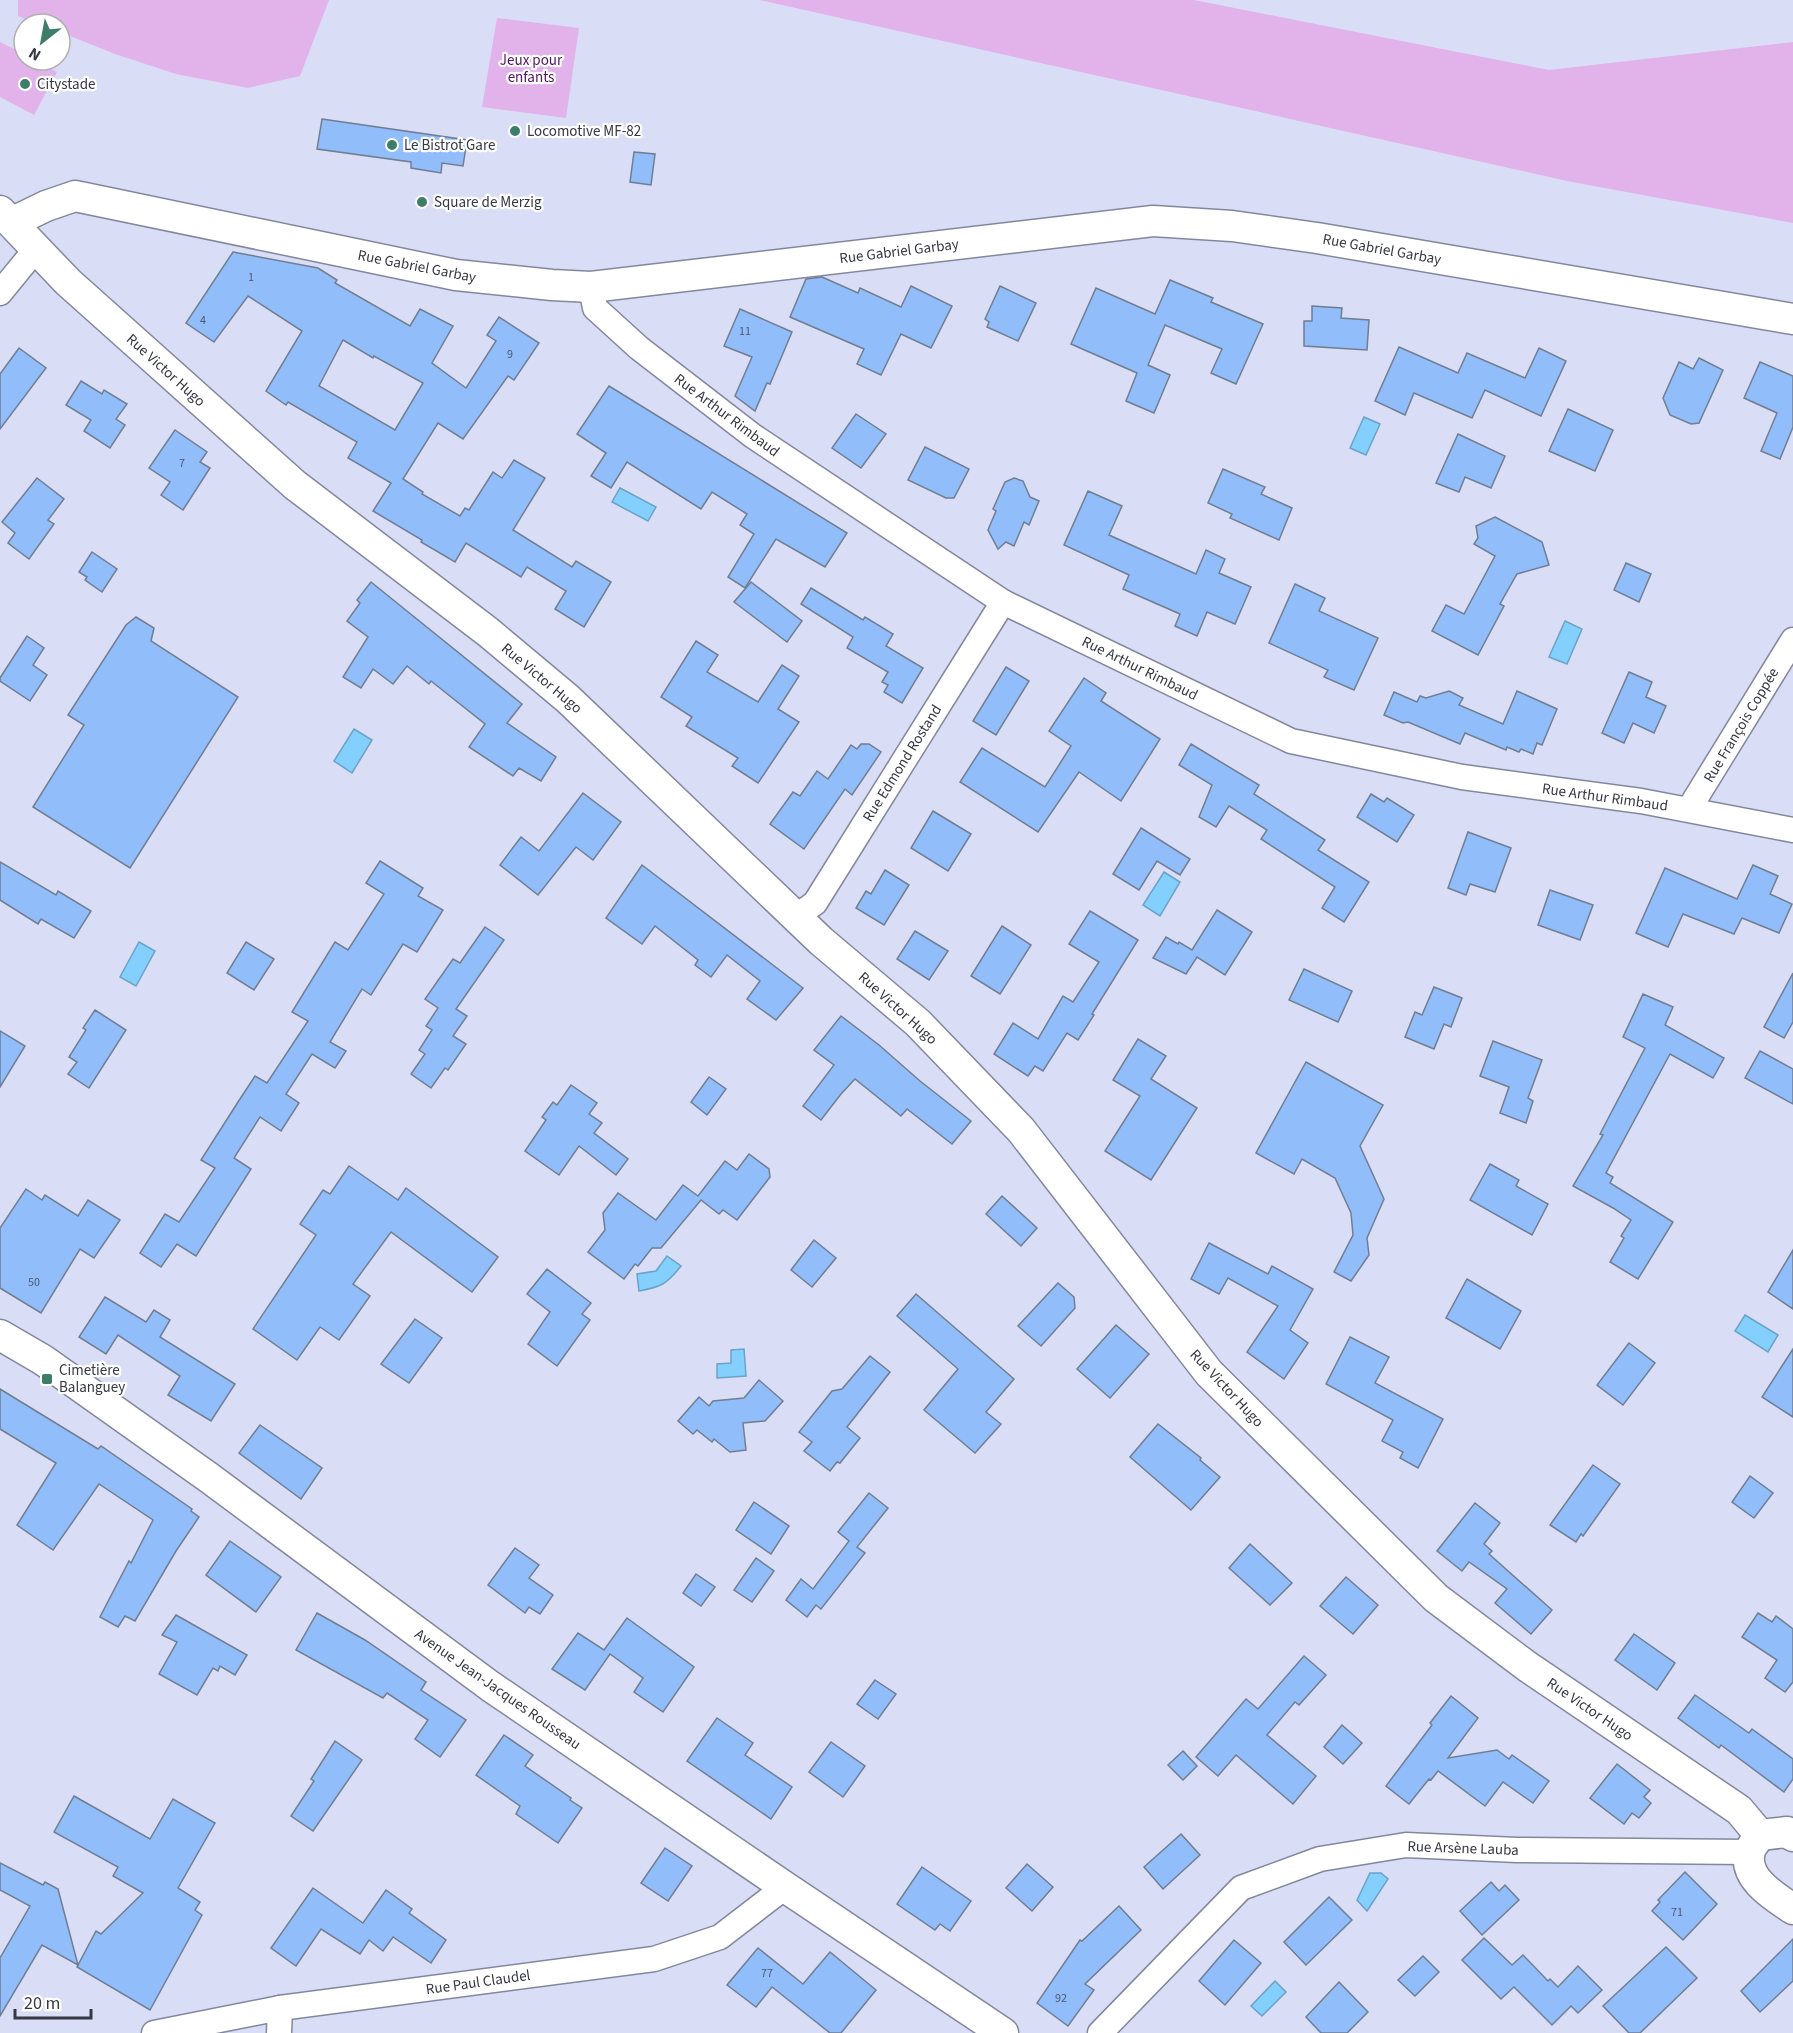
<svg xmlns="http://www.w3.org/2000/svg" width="1793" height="2033" font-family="'Source Sans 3',sans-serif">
<rect width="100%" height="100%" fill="#d9ddf6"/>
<g fill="#e1b3ea">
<path d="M18,0H329L300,76L248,88L176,74L115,54L60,32V24H39L18,16Z"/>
<path d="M760,0H1194L1549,70L1793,42V223L1567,181Z"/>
<path d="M497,18L579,28L566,118L482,107Z"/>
<path d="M0,42L24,54V60H35L57,72L34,115L0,97Z"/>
</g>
<g fill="#83d0fe" stroke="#6ca2c6" stroke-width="1.5">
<path d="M1364,417L1380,424L1366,455L1350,448Z"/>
<path d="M620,488L656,507L648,521L612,502Z"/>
<path d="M1565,621L1582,629L1567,664L1549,657Z"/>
<path d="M354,729L372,740L352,773L334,761Z"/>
<path d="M1164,872L1180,882L1160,916L1143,905Z"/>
<path d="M139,942L155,951L136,986L120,977Z"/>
<path d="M667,1256L681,1266C667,1284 661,1287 639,1291L637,1274L656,1271Z"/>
<path d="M1745,1315L1778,1335L1768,1352L1735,1331Z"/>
<path d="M744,1349L746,1376L717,1378V1364L731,1363V1350Z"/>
<path d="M1370,1873H1381L1388,1879L1367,1911L1357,1900Z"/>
<path d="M1275,1981L1286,1992L1262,2016L1251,2006Z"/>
</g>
<g fill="#91bdfa" stroke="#707e92" stroke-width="1.5" fill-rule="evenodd">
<path d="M322,119L467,140L463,166L442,163L441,173L411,168V162L317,149Z"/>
<path d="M634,152L655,154L651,185L630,182Z"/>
<path d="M233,252L318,268L337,280L335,283L410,326L420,309L453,326L432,363L466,388L496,341L487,335L499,317L539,343L514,380L508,376L463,439L438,423L403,479L423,492L422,494L460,516L465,508L469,510L493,472L502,478L514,460L545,478L513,530L572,567L576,561L611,582L584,627L555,609L566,591L527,567L521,577L466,543L455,562L421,542L422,540L373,511L391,483L348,458L357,442L288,402L286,405L266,391L302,331L248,296L214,342L186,323ZM343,340L373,358L374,356L423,383L395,430L319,386Z"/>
<path d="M822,277L858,293L860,288L901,307L911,286L952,306L931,348L901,334L881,375L857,364L864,349L790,317L806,279Z"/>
<path d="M1170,280L1213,298L1211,302L1263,324L1236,384L1211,373L1222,349L1165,325L1148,365L1170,375L1154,413L1126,401L1137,373L1071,344L1096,288L1155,314Z"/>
<path d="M1000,286L1036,303L1018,341L987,327L989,322L985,319Z"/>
<path d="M1312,306L1342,308L1341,318L1369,320L1367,350L1304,346V321H1312Z"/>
<path d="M740,309L792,332L770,384L767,383L755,411L735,396L752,357L724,346Z"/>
<path d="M1399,347L1458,373L1467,353L1525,378L1539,348L1566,361L1541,416L1485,390L1472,418L1414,393L1405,415L1375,401Z"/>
<path d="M19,348L46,368L0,429V374Z"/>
<path d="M1699,358L1723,370L1699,423L1691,424L1670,415L1663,398L1679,362L1693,369Z"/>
<path d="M1760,362L1793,376V427L1780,459L1761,451L1777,413L1744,398Z"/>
<path d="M81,381L102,394L104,390L127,404L116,419L125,425L110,448L84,431L91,420L66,405Z"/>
<path d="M609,386L847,533L825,567L776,539L745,588L728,577L754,534L740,525L747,514L712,492L701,509L627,462L611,488L591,476L606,453L577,434Z"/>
<path d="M1568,409L1613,430L1595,471L1549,451Z"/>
<path d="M856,414L886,434L861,468L832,448Z"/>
<path d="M175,430L207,452L200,462L210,468L183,510L161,495L170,482L149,468Z"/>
<path d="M1458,434L1505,456L1491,488L1465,477L1459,492L1436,483Z"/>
<path d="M925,447L969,469L954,498H946L908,480Z"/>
<path d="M1223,469L1265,487L1261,494L1292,508L1279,540L1230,518L1232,514L1208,503Z"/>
<path d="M37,478L64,499L48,520L54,524L29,559L8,543L15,533L2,522Z"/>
<path d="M1014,478L1023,481L1030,497L1039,501L1029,525L1024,522L1014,546L1006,542L998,549L988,530L996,511L993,509L1005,482Z"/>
<path d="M1088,491L1122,506L1109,535L1196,574L1206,550L1225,559L1219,573L1251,587L1235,624L1207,612L1197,636L1175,626L1180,614L1123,589L1129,575L1064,545Z"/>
<path d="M1495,517L1542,542L1549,565L1517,574L1500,604L1504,606L1478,655L1432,631L1446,605L1464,614L1495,556L1474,544L1478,538L1476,526Z"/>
<path d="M92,552L117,569L102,592L85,580L87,577L79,572Z"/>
<path d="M1626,563L1651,574L1639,602L1614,590Z"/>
<path d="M371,582L522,704L507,723L556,757L541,781L519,768L513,776L469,747L485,724L431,681L429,684L407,666L393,684L373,669L361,688L343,677L368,637L347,621L360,603L357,600Z"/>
<path d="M751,582L802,621L787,642L734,602Z"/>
<path d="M1295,584L1325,598L1319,611L1378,638L1354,690L1324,677L1328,670L1269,643Z"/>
<path d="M811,588L863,620L865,617L893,634L886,646L923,668L902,703L884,692L888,685L882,682L888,672L847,648L853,637L801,604Z"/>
<path d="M136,617L154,628L151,641L238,697L130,868L33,807L84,725L68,715L126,625Z"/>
<path d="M27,636L44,648L33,665L47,675L30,701L0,681V678Z"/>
<path d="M696,641L718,655L707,672L758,702L782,665L799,676L778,709L799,722L758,783L732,766L738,758L686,726L692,717L661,697Z"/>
<path d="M1006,667L1029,681L996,735L973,721Z"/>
<path d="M1629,672L1652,682L1646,697L1666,706L1654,733L1633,723L1624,743L1602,733Z"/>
<path d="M1084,678L1106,693L1101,701L1160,739L1121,801L1079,772L1038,832L960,782L982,748L1045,787L1071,746L1049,731Z"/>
<path d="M1449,691L1463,698L1459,705L1503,724L1517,691L1557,709L1542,745L1537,743L1533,754L1521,749L1519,752L1507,747L1506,750L1465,733L1460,744L1408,722L1403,723L1384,715L1394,692L1417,702L1420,696L1426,698Z"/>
<path d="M861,744H869L881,752L852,795L845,789L804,849L770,824L793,792L800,796L817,771L828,779L851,745L857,749Z"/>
<path d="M1191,744L1259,785L1254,794L1325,840L1318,850L1369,882L1344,922L1322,908L1335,887L1261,839L1267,830L1229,806L1216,827L1199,817L1212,785L1179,765Z"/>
<path d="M583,793L621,822L593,860L576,847L538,895L500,865L521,837L539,851Z"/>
<path d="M1371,794L1384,802L1387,798L1414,815L1397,842L1357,817Z"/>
<path d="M933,811L971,834L948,871L911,848Z"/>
<path d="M1141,828L1190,859L1180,875L1157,861L1139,890L1113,874Z"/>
<path d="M1468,832L1511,848L1495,892L1470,884L1466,895L1448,888Z"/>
<path d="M380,861L423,888L418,896L443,910L417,952L403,944L371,995L362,989L330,1042L346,1051L335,1068L312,1054L286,1094L299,1103L281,1131L260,1117L234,1158L251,1169L196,1256L177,1244L161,1267L140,1253L165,1214L179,1222L215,1168L201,1160L238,1102L255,1076L267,1083L308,1021L292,1012L335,942L348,950L384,894L366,883Z"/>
<path d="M0,862L56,895L58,891L91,911L74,938L41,919L38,924L0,900Z"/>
<path d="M642,865L803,988L776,1020L747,999L760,981L727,955L711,977L695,965L698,960L655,926L642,944L606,918Z"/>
<path d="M1753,865L1778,876L1770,894L1792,904L1779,933L1742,918L1734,934L1683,914L1668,947L1636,933L1665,868L1737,899Z"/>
<path d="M885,870L909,885L884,925L856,908L866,891L871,894Z"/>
<path d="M1550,890L1593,905L1580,940L1538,925Z"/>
<path d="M1217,910L1252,932L1225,975L1197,957L1186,974L1153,958L1166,937L1178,944L1179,942L1192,950Z"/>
<path d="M1090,911L1138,940L1092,1014L1094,1015L1078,1040L1067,1033L1043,1071L1035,1066L1028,1076L994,1054L1013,1023L1038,1039L1063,996L1073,1002L1099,962L1069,944Z"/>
<path d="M1002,926L1031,945L1000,994L971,976Z"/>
<path d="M485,927L504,940L456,1009L467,1016L453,1036L466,1044L448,1070L445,1068L431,1088L411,1074L425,1054L419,1050L432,1030L426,1026L438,1008L425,999L453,959L460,963Z"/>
<path d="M915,931L948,951L929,980L897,959Z"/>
<path d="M246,942L274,959L254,990L227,973Z"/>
<path d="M1304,969L1352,991L1338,1022L1289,1000Z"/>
<path d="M1793,973V1022L1784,1038L1764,1027Z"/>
<path d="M1434,987L1462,998L1451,1027L1444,1024L1434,1049L1405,1037L1415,1012L1422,1015Z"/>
<path d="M1643,994L1673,1007L1665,1025L1724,1058L1713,1078L1670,1054L1606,1173L1613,1177L1610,1183L1673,1222L1638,1279L1610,1262L1624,1238L1621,1236L1631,1220L1613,1208L1573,1186L1603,1135L1600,1134L1645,1048L1623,1037Z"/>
<path d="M95,1010L126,1030L89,1088L68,1074L77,1062L69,1057L86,1030L83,1028Z"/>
<path d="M841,1016L879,1045L920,1081L971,1121L952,1144L907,1109L901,1116L855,1079L841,1094L821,1120L803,1106L834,1065L814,1050Z"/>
<path d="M0,1031L25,1046L0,1087Z"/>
<path d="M1138,1039L1166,1056L1151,1079L1197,1108L1151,1180L1105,1151L1140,1096L1113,1080Z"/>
<path d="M1493,1041L1542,1060L1528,1098L1533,1101L1526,1123L1500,1113L1509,1087L1480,1076Z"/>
<path d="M1760,1051L1793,1069V1104L1745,1078Z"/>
<path d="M1306,1062L1383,1105L1360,1146L1384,1199L1367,1238L1369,1255L1351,1281L1334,1272L1353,1235L1351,1213L1335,1178L1302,1159L1294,1174L1256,1153Z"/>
<path d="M709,1077L726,1089L707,1115L691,1102Z"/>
<path d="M571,1085L597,1103L589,1114L602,1123L594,1133L628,1159L616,1175L579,1146L559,1175L525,1151L546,1120L542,1117L553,1102L557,1105Z"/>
<path d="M749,1154L769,1169L770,1177L737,1220L723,1210L719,1214L701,1200L661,1248H652L638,1266L635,1264L624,1279L588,1252L605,1230L603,1213L618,1193L656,1220L683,1185L698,1196L725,1161L737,1170Z"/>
<path d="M1490,1164L1519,1180L1516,1186L1548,1204L1532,1235L1470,1200Z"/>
<path d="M349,1166L398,1200L406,1188L498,1257L472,1292L391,1232L353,1284L370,1296L339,1340L320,1327L297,1360L253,1329L316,1235L300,1224L323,1190L330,1194Z"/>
<path d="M26,1189L42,1200L45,1195L78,1216L88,1200L120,1220L94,1258L80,1249L41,1313L0,1288V1228Z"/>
<path d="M1002,1196L1037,1228L1021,1246L986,1214Z"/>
<path d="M814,1240L836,1258L812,1287L791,1270Z"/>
<path d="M1209,1243L1268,1274L1272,1266L1313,1289L1290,1330L1308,1343L1284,1379L1247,1352L1278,1306L1228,1278L1219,1294L1191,1279Z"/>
<path d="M1793,1250V1309L1768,1292Z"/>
<path d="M547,1269L591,1303L582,1314L590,1320L557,1366L528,1344L550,1312L527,1294Z"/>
<path d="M1467,1279L1521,1311L1500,1349L1446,1318Z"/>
<path d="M1058,1283L1074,1297L1075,1308L1041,1346L1018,1326Z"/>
<path d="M916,1294L1014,1379L986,1412L1001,1424L975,1453L924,1410L958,1369L897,1316Z"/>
<path d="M105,1297L146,1322L154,1310L170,1320L160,1337L235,1384L211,1421L168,1395L180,1376L118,1335L106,1354L79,1337Z"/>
<path d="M415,1319L442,1338L409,1383L381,1364Z"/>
<path d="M1116,1325L1149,1354L1110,1398L1077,1369Z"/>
<path d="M1350,1337L1389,1357L1375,1383L1443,1419L1418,1468L1400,1458L1403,1452L1382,1441L1393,1420L1326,1384Z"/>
<path d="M1629,1343L1655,1363L1623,1405L1597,1385Z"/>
<path d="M1793,1349V1417L1762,1397Z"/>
<path d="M870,1356L890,1372L847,1427L860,1438L840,1463L837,1462L830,1471L804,1451L812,1442L799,1432L832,1391L842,1389Z"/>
<path d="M759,1380L783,1401L765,1421L743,1423L746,1450L730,1452L714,1439L712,1442L697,1430L693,1434L678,1421L699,1397L709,1406L713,1401L744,1398Z"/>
<path d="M0,1389L98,1449L101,1446L192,1509L191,1511L199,1517L176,1551L135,1621L125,1616L118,1627L100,1617L129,1561L131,1563L153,1520L99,1484L53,1550L17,1525L56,1463L0,1429Z"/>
<path d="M1158,1424L1201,1458L1200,1460L1220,1477L1191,1510L1130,1457Z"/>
<path d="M260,1425L322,1468L301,1499L239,1453Z"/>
<path d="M1593,1465L1620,1484L1583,1536L1581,1534L1576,1542L1550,1525Z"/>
<path d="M1750,1476L1773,1493L1754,1518L1732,1502Z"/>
<path d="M869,1493L888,1508L857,1547L865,1553L821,1609L816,1605L807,1617L786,1600L801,1579L813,1589L849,1541L838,1532Z"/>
<path d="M754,1502L789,1526L771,1554L736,1530Z"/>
<path d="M1475,1503L1500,1523L1484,1544L1492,1551L1489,1554L1552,1610L1531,1634L1495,1603L1507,1589L1469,1562L1462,1571L1437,1551Z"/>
<path d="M230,1541L281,1577L256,1612L206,1575Z"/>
<path d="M1250,1544L1292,1583L1270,1605L1229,1568Z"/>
<path d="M515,1548L539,1565L529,1578L553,1595L540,1614L529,1607L525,1613L488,1585Z"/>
<path d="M756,1558L774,1571L752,1602L734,1590Z"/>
<path d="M696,1574L715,1587L701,1606L683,1593Z"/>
<path d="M1346,1577L1378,1605L1353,1634L1320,1606Z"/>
<path d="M317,1613L365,1640L426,1682L421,1690L466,1720L440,1757L415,1739L428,1720L387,1693L383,1698L296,1650Z"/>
<path d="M1758,1613L1772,1622L1776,1616L1793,1629V1682L1785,1692L1765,1678L1777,1660L1742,1637Z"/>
<path d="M176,1615L247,1655L235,1675L220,1666L218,1671L213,1668L197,1695L159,1674L177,1642L162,1635Z"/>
<path d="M627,1618L694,1667L663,1712L634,1692L643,1678L610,1654L585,1690L552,1669L578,1633L604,1650Z"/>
<path d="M1634,1634L1675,1663L1657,1690L1615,1660Z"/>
<path d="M1304,1656L1326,1675L1299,1705L1295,1702L1267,1735L1316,1776L1293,1804L1236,1755L1218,1776L1196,1757L1246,1699L1258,1709Z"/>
<path d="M875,1680L896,1694L878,1719L857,1704Z"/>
<path d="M1695,1695L1749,1733L1752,1729L1793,1759V1779L1784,1792L1721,1745L1719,1748L1678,1718Z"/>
<path d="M1451,1696L1478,1718L1448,1758L1497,1750L1509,1759L1512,1755L1549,1781L1533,1803L1503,1782L1485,1806L1438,1771L1431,1780L1429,1779L1409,1804L1386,1786L1432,1725L1430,1723Z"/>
<path d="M717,1718L753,1743L745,1755L792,1787L771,1819L687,1761Z"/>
<path d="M1342,1725L1362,1743L1343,1764L1324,1747Z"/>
<path d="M504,1735L533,1755L525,1766L571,1798L570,1800L582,1808L558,1843L516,1814L520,1806L476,1775Z"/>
<path d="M335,1741L362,1760L313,1831L291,1816L314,1781L311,1779Z"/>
<path d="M831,1742L865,1766L843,1797L809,1772Z"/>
<path d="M1183,1751L1197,1766L1183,1780L1168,1765Z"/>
<path d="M1617,1764L1650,1790L1644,1797L1651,1803L1639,1818L1632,1813L1624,1824L1590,1798Z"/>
<path d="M74,1796L150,1839L173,1799L215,1823L178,1888L200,1902L195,1910L202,1915L150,2010L77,1967L96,1931L101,1934L143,1893L113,1876L118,1867L54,1832Z"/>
<path d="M1181,1834L1200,1855L1163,1889L1144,1867Z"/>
<path d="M665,1848L692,1866L668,1901L641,1883Z"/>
<path d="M0,1863L43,1885L45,1882L58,1889L78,1965L42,1945L0,2016V1958L30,1906L0,1890Z"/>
<path d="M1027,1864L1053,1887L1032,1911L1006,1888Z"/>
<path d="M922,1867L971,1901L950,1931L940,1924L935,1930L897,1904Z"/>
<path d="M1685,1872L1717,1904L1683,1940L1652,1911L1660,1902L1658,1900Z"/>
<path d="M1491,1882L1499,1891L1505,1885L1519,1900L1482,1935L1460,1911Z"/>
<path d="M313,1888L363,1923L386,1890L412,1909L409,1913L446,1940L431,1963L393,1937L383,1951L369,1940L360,1954L321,1929L296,1966L271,1948Z"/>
<path d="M1329,1897L1352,1920L1306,1965L1284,1942Z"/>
<path d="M1119,1906L1141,1930L1085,1984L1094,1990L1068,2026L1037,2003L1080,1940L1082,1941Z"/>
<path d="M1484,1938L1512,1965L1523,1955L1548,1981L1550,1979L1558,1987L1578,1966L1602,1990L1578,2013L1571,2006L1552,2025L1514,1987L1501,1999L1462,1960Z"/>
<path d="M1793,1939V1981L1760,2012L1741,1991Z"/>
<path d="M1234,1940L1261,1963L1225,2005L1199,1981Z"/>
<path d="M1666,1947L1697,1978L1640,2033H1629L1603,2006Z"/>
<path d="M758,1948L803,1984L830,1952L876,1990L841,2033H830L772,1987L756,2007L727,1985Z"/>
<path d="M1423,1956L1439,1972L1415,1996L1398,1980Z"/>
<path d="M1339,1982L1368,2012L1347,2033H1321L1306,2017Z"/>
</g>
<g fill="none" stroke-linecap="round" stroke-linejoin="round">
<defs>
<g id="minor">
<path d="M591,287L595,308L639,348L753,436L1003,602L1291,741L1462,777L1641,801L1793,830"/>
<path d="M0,293L36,249"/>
<path d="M1689,809L1793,640"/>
<path d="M795,917L815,903L1003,602"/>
<path d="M154,2033L280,2008L654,1959L720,1937L785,1887"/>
<path d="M279,2033L280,2008"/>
<path d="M1100,2033L1241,1888L1320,1859L1406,1845L1517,1850L1749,1852"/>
</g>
<g id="tertiary">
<path d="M0,211L68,282L295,485L488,632L568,699L821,941L918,1023L1021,1130L1209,1373L1436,1598L1528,1667L1739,1810L1760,1835"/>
<path d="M13,222L46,206L75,196L456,275L552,285L591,287L1153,221L1232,226L1317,238L1793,319"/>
<path d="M0,1335L43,1360L208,1477L490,1686L785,1887L1003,2033"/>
<path d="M1760,1835C1757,1840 1751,1846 1750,1851C1742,1878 1775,1897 1793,1909"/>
<path d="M1760,1835L1787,1832L1793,1836"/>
</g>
</defs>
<use href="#minor" stroke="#83879e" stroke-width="27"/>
<use href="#tertiary" stroke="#83879e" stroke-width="33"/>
<use href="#minor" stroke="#fff" stroke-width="24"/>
<use href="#tertiary" stroke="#fff" stroke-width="30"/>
</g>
<g fill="#3e7d6a" stroke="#fff" stroke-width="2">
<circle cx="25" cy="84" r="6"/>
<circle cx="515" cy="131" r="6"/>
<circle cx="392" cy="145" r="6"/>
<circle cx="422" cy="202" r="6"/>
<rect x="41" y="1373" width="12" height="12" rx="3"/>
</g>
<g text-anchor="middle" stroke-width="4.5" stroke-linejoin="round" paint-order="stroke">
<g font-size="12" fill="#4d5970">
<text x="251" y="281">1</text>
<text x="203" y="324">4</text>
<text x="745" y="335">11</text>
<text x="510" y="358">9</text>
<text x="182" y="467">7</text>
<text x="34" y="1286">50</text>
<text x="1677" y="1916">71</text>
<text x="767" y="1977">77</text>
<text x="1061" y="2002">92</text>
</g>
<g font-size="15" fill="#50145c" stroke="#fff">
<text x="531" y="65">Jeux pour<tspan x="531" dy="17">enfants</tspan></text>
</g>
<g font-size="15" fill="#363842" stroke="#fff" text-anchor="start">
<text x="37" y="89">Citystade</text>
<text x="527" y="136">Locomotive MF-82</text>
<text x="404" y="150">Le Bistrot Gare</text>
<text x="434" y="207">Square de Merzig</text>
<text x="59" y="1375">Cimetière<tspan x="59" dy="17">Balanguey</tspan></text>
</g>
<g font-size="15" fill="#363842" stroke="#fff">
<text transform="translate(1382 249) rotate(10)" y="5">Rue Gabriel Garbay</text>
<text transform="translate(899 251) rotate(-7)" y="5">Rue Gabriel Garbay</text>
<text transform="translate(417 266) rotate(11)" y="5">Rue Gabriel Garbay</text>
<text transform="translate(166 370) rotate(42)" y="5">Rue Victor Hugo</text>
<text transform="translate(727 415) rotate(37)" y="5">Rue Arthur Rimbaud</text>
<text transform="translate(1140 668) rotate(26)" y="5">Rue Arthur Rimbaud</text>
<text transform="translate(542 678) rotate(40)" y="5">Rue Victor Hugo</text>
<text transform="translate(1741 725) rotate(-59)" y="5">Rue François Coppée</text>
<text transform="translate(902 763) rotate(-58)" y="5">Rue Edmond Rostand</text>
<text transform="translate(1605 797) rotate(8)" y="5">Rue Arthur Rimbaud</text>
<text transform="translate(898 1008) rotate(42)" y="5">Rue Victor Hugo</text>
<text transform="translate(1227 1388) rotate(47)" y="5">Rue Victor Hugo</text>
<text transform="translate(498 1689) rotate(35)" y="5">Avenue Jean-Jacques Rousseau</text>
<text transform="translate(1590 1709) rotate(34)" y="5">Rue Victor Hugo</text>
<text transform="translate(1463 1848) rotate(2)" y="5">Rue Arsène Lauba</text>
<text transform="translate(478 1982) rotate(-8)" y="5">Rue Paul Claudel</text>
</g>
</g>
<g transform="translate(42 42) rotate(211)"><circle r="28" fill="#ffffff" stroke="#afafb3" stroke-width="1.5"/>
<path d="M0-4.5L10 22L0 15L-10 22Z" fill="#3e7d6a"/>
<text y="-9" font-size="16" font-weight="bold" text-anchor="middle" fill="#363842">N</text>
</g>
<path d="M15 2009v9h76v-9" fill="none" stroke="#363842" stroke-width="3"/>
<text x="24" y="2009" font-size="18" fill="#363842" stroke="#ffffff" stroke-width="4.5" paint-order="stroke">20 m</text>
</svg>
